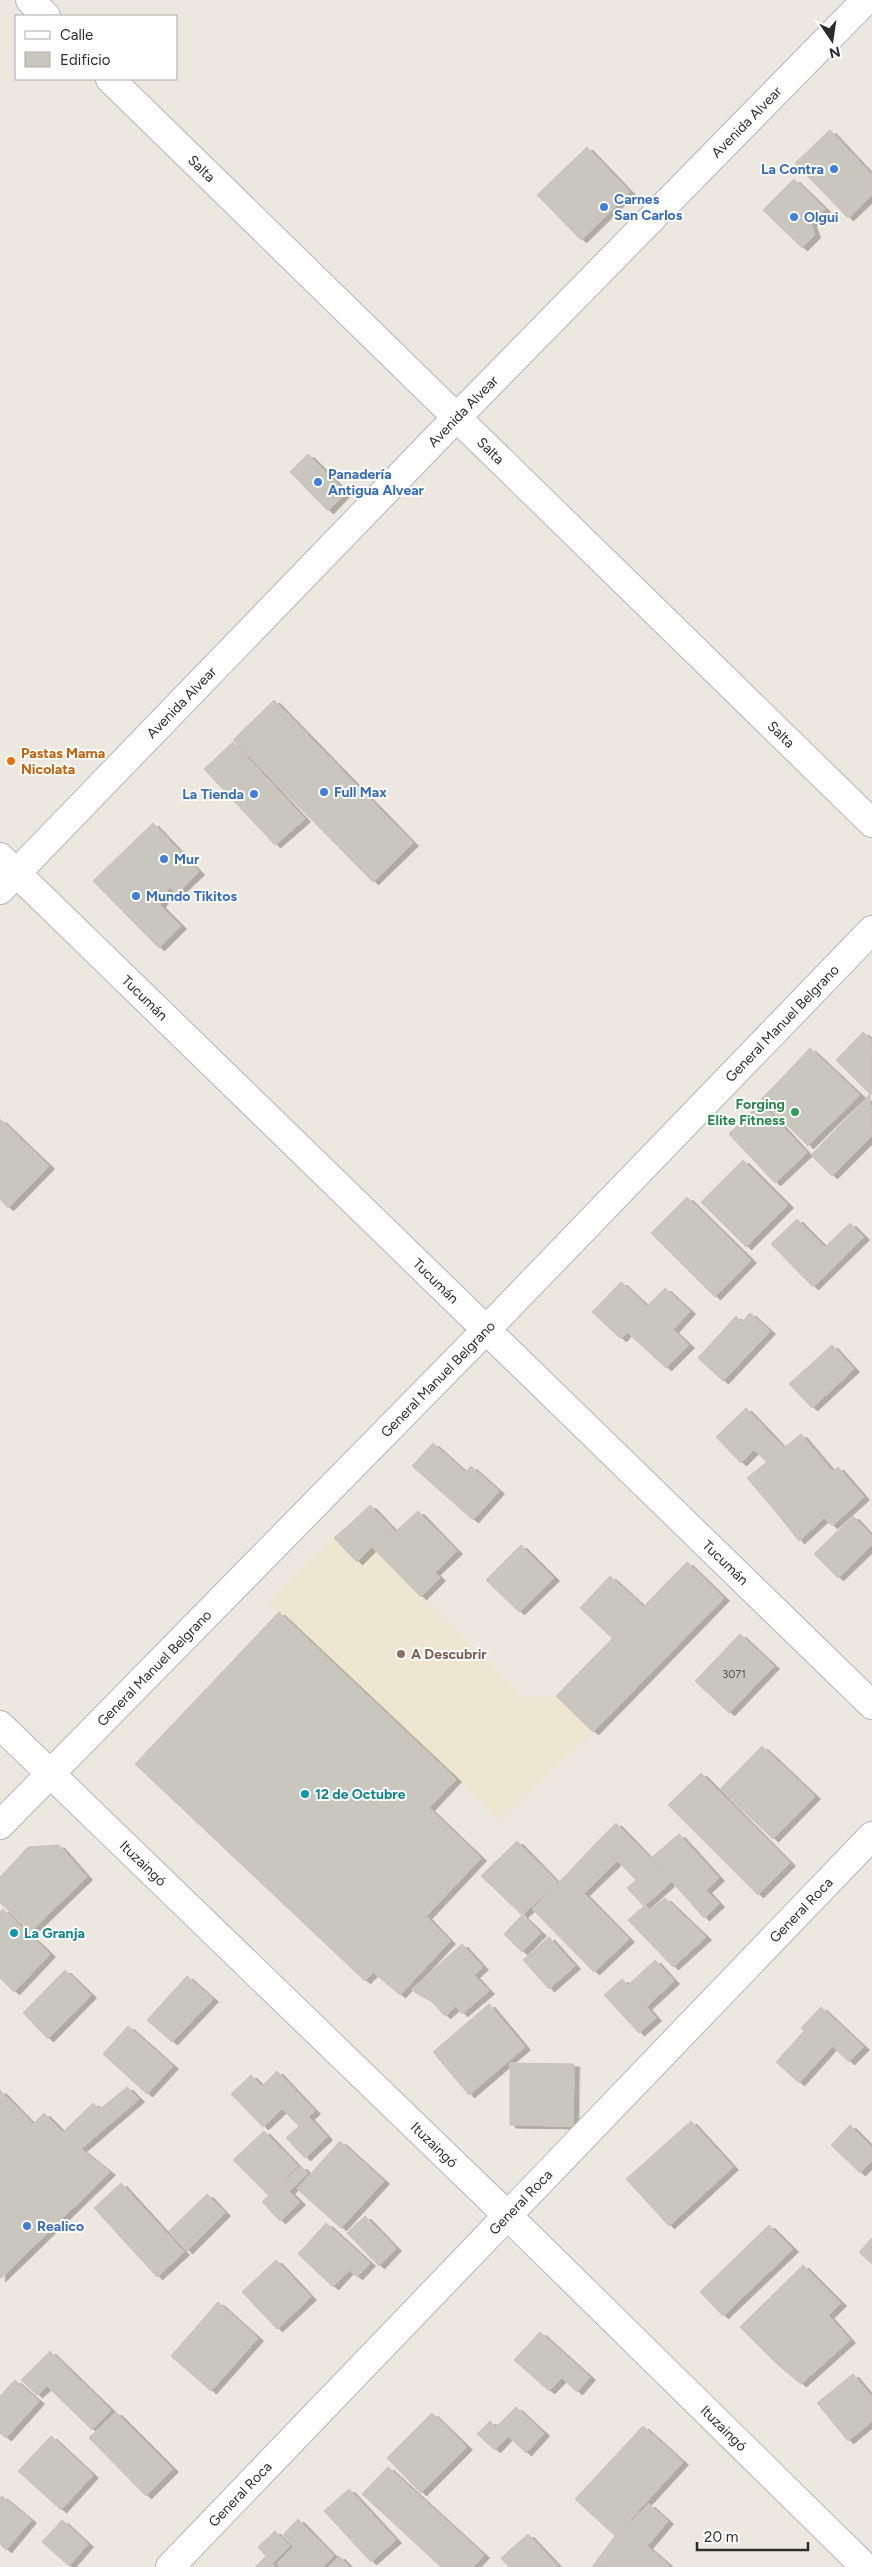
<svg xmlns="http://www.w3.org/2000/svg" width="872" height="2567" font-family="Figtree,sans-serif">
<defs>
<filter id="shadow"><feDropShadow dx="5.5" dy="3" stdDeviation="0" flood-color="#0004"/></filter>
</defs>
<rect width="100%" height="100%" fill="#ede8df"/>
<path fill="#eee6d0" d="M334,1538L357,1561L372,1547L523,1697L556,1696L687,1562L724,1598L593,1732L500,1820L267,1602Z"/>
<g fill="#c9c6bd" stroke="#c9c4b9" filter="url(#shadow)">
<path d="M830,130L872,175V195L848,218L795,163Z"/>
<path d="M587,147L630,192L581,240L537,195Z"/>
<path d="M794,179L825,209L811,224L815,235L802,248L763,210Z"/>
<path d="M308,454L346,492L328,511L290,472Z"/>
<path d="M274,700L413,843L373,882L233,740Z"/>
<path d="M233,742L305,819L275,845L204,769Z"/>
<path d="M153,823L199,872L176,894L129,846Z"/>
<path d="M129,846L169,887L160,905L181,926L159,948L93,881Z"/>
<path d="M863,1032L872,1040L871,1095L836,1060Z"/>
<path d="M810,1048L860,1095L828,1126L781,1079Z"/>
<path d="M781,1079L828,1126L808,1146L761,1099Z"/>
<path d="M870,1094L872,1136L832,1176L811,1155Z"/>
<path d="M761,1103L807,1153L775,1183L729,1134Z"/>
<path d="M0,1119L49,1166L8,1208L0,1199Z"/>
<path d="M743,1160L788,1205L746,1247L701,1202Z"/>
<path d="M687,1197L751,1260L715,1297L651,1233Z"/>
<path d="M797,1219L825,1247L850,1223L864,1237L813,1287L771,1244Z"/>
<path d="M621,1282L647,1306L665,1288L690,1311L673,1330L689,1345L666,1368L627,1332L621,1339L592,1312Z"/>
<path d="M750,1313L770,1331L723,1381L698,1358L736,1316L742,1322Z"/>
<path d="M832,1345L854,1369L812,1408L789,1384Z"/>
<path d="M746,1408L784,1448L767,1462L754,1450L741,1463L716,1437Z"/>
<path d="M801,1434L833,1472L780,1517L747,1478Z"/>
<path d="M433,1443L465,1472L471,1466L499,1491L473,1520L412,1466Z"/>
<path d="M838,1467L864,1497L832,1526L824,1518L799,1541L780,1517Z"/>
<path d="M370,1505L392,1528L372,1547L350,1524Z"/>
<path d="M418,1511L457,1551L434,1573L395,1532Z"/>
<path d="M853,1516L872,1536V1545L838,1578L814,1554Z"/>
<path d="M350,1524L372,1547L357,1562L334,1538Z"/>
<path d="M392,1528L440,1578L421,1597L372,1547Z"/>
<path d="M521,1545L554,1578L519,1612L486,1580Z"/>
<path d="M687,1562L724,1598L593,1732L556,1696Z"/>
<path d="M610,1576L643,1606L613,1639L580,1608Z"/>
<path d="M279,1612L456,1779L429,1808L481,1858L365,1981L135,1764Z"/>
<path d="M740,1634L774,1666L729,1713L695,1681Z"/>
<path d="M762,1746L815,1796L773,1839L720,1789Z"/>
<path d="M701,1773L790,1863L758,1895L668,1805Z"/>
<path d="M616,1823L655,1863L636,1880L598,1841Z"/>
<path d="M679,1834L719,1878L706,1890L719,1904L704,1918L651,1858Z"/>
<path d="M517,1841L558,1883L522,1915L481,1876Z"/>
<path d="M598,1841L617,1861L584,1893L566,1875Z"/>
<path d="M59,1845L87,1877L31,1931L0,1903V1877L28,1847Z"/>
<path d="M655,1863L672,1881L644,1906L627,1888Z"/>
<path d="M566,1875L629,1939L594,1972L532,1909Z"/>
<path d="M665,1898L706,1937L673,1967L628,1920L644,1906L650,1910Z"/>
<path d="M3,1909L50,1954L14,1992L0,1978V1912Z"/>
<path d="M522,1915L541,1933L522,1952L504,1934Z"/>
<path d="M426,1916L450,1941L400,1995L373,1972Z"/>
<path d="M549,1937L575,1966L549,1989L523,1960Z"/>
<path d="M462,1944L483,1967L474,1975L489,1991L462,2014L456,2006L445,2016L431,2001L411,1990Z"/>
<path d="M655,1960L674,1981L646,2007L627,1986Z"/>
<path d="M65,1970L91,1995L48,2039L23,2013Z"/>
<path d="M187,1976L213,1999L172,2042L147,2020Z"/>
<path d="M622,1979L656,2018L639,2033L604,1995Z"/>
<path d="M489,2004L525,2047L469,2095L433,2052Z"/>
<path d="M821,2007L864,2047L849,2062L832,2046L827,2052L801,2028Z"/>
<path d="M128,2026L173,2066L147,2094L103,2054Z"/>
<path d="M804,2031L827,2052L799,2083L776,2062Z"/>
<path d="M510,2063L574,2064L573,2126L510,2125Z"/>
<path d="M277,2071L315,2111L299,2126L282,2109L263,2127L231,2094L251,2075L262,2086Z"/>
<path d="M127,2087L139,2099L81,2149L110,2172L0,2279V2090L33,2124L44,2113L63,2132L93,2103L100,2109Z"/>
<path d="M309,2117L327,2137L305,2158L286,2138Z"/>
<path d="M691,2121L733,2167L669,2226L626,2179Z"/>
<path d="M850,2125L872,2147V2161L860,2173L831,2145Z"/>
<path d="M264,2131L298,2166L268,2195L233,2160Z"/>
<path d="M340,2141L384,2181L341,2228L297,2189Z"/>
<path d="M301,2166L308,2173L289,2191L300,2202L280,2221L262,2202Z"/>
<path d="M121,2183L184,2252L157,2277L94,2208Z"/>
<path d="M207,2194L225,2213L187,2251L169,2231Z"/>
<path d="M365,2216L396,2248L379,2266L347,2233Z"/>
<path d="M326,2223L370,2263L357,2277L349,2270L333,2287L298,2254Z"/>
<path d="M769,2225L793,2249L723,2316L700,2292Z"/>
<path d="M872,2238V2264L859,2252Z"/>
<path d="M276,2260L311,2297L277,2329L242,2292Z"/>
<path d="M803,2265L841,2303L778,2365L740,2327Z"/>
<path d="M218,2302L258,2338L211,2391L171,2356Z"/>
<path d="M828,2315L850,2340L801,2384L778,2365Z"/>
<path d="M540,2332L590,2377L577,2392L562,2378L549,2391L514,2360Z"/>
<path d="M50,2351L111,2410L92,2430L47,2386L37,2395L21,2380Z"/>
<path d="M853,2374L872,2397V2421L848,2441L817,2403Z"/>
<path d="M15,2380L39,2401L6,2438L0,2433V2396Z"/>
<path d="M516,2407L544,2433L526,2453L508,2436L495,2450L477,2434L490,2421L496,2427Z"/>
<path d="M116,2412L173,2469L146,2496L89,2438Z"/>
<path d="M432,2413L467,2447L421,2493L387,2458Z"/>
<path d="M643,2426L683,2462L615,2536L575,2499Z"/>
<path d="M51,2436L93,2475L61,2510L18,2471Z"/>
<path d="M388,2467L484,2555L473,2567H441L362,2494Z"/>
<path d="M349,2489L396,2540L371,2562L324,2511Z"/>
<path d="M2,2496L31,2520L6,2550L0,2544V2498Z"/>
<path d="M649,2504L668,2521L647,2546L670,2566L592,2567L615,2536Z"/>
<path d="M298,2519L334,2556L323,2567H280L277,2563L293,2547L282,2536Z"/>
<path d="M62,2520L88,2544L69,2566L42,2542Z"/>
<path d="M275,2531L290,2546L272,2564L276,2567H255L266,2556L258,2547Z"/>
<path d="M528,2534L558,2566L557,2567H509L501,2558Z"/>
<path d="M339,2556L350,2567H328Z"/>
</g>
<g fill="none" stroke-linecap="round" stroke-linejoin="round">
<defs>
<g id="street">
<path d="M30,0L46,16"/>
<path id="s1" d="M110,79L872,823"/>
<path id="s2" d="M0,857L872,1705"/>
<path id="s3" d="M0,1725L509,2217L865,2567"/>
<path id="s4" d="M0,1825L486,1330L872,930"/>
<path id="s5" d="M170,2567L872,1836"/>
</g>
<g id="secondary">
<path id="s6" d="M0,890L457,417L866,0"/>
</g>
</defs>
<use href="#street" stroke="#b2b4bf" stroke-width="30"/>
<use href="#secondary" stroke="#b2b4bf" stroke-width="30"/>
<use href="#street" stroke="#fff" stroke-width="28"/>
<use href="#secondary" stroke="#fff" stroke-width="28"/>
</g>
<g fill="#3f7fe0" stroke="#fff" stroke-width="2">
<circle cx="834" cy="169" r="5"/>
<circle cx="604" cy="207" r="5"/>
<circle cx="794" cy="217" r="5"/>
<circle cx="318" cy="482" r="5"/>
<circle cx="324" cy="792" r="5"/>
<circle cx="254" cy="794" r="5"/>
<circle cx="164" cy="859" r="5"/>
<circle cx="136" cy="896" r="5"/>
<circle cx="27" cy="2226" r="5"/>
</g>
<circle fill="#e8710a" stroke="#fff" stroke-width="2" cx="11" cy="761" r="5"/>
<circle fill="#2e9e5b" stroke="#fff" stroke-width="2" cx="795" cy="1112" r="5"/>
<circle fill="#8d6e63" stroke="#fff" stroke-width="2" cx="401" cy="1654" r="5"/>
<g fill="#0f9aa8" stroke="#fff" stroke-width="2">
<circle cx="305" cy="1794" r="5"/>
<circle cx="14" cy="1933" r="5"/>
</g>
<g text-anchor="middle" stroke-width="4" stroke-linejoin="round" paint-order="stroke">
<g font-size="11" fill="#535250">
<text x="734" y="1678">3071</text>
</g>
<g font-size="14" fill="#2c2c2c" stroke="#fff">
<text dy="5" stroke="none"><textPath href="#s6" startOffset="1071">Avenida Alvear</textPath></text>
<text dy="5" stroke="none"><textPath href="#s1" startOffset="128">Salta</textPath></text>
<text dy="5" stroke="none"><textPath href="#s6" startOffset="666">Avenida Alvear</textPath></text>
<text dy="5" stroke="none"><textPath href="#s1" startOffset="532">Salta</textPath></text>
<text dy="5" stroke="none"><textPath href="#s6" startOffset="261">Avenida Alvear</textPath></text>
<text dy="5" stroke="none"><textPath href="#s1" startOffset="938">Salta</textPath></text>
<text dy="5" stroke="none"><textPath href="#s2" startOffset="202">Tucumán</textPath></text>
<text dy="5" stroke="none"><textPath href="#s4" startOffset="1120">General Manuel Belgrano</textPath></text>
<text dy="5" stroke="none"><textPath href="#s2" startOffset="608">Tucumán</textPath></text>
<text dy="5" stroke="none"><textPath href="#s4" startOffset="625">General Manuel Belgrano</textPath></text>
<text dy="5" stroke="none"><textPath href="#s2" startOffset="1012">Tucumán</textPath></text>
<text dy="5" stroke="none"><textPath href="#s4" startOffset="220">General Manuel Belgrano</textPath></text>
<text dy="5" stroke="none"><textPath href="#s3" startOffset="199">Ituzaingó</textPath></text>
<text dy="5" stroke="none"><textPath href="#s5" startOffset="911">General Roca</textPath></text>
<text dy="5" stroke="none"><textPath href="#s3" startOffset="604">Ituzaingó</textPath></text>
<text dy="5" stroke="none"><textPath href="#s5" startOffset="506">General Roca</textPath></text>
<text dy="5" stroke="none"><textPath href="#s3" startOffset="1009">Ituzaingó</textPath></text>
<text dy="5" stroke="none"><textPath href="#s5" startOffset="101">General Roca</textPath></text>
</g>
<g font-size="14" font-weight="bold" fill="#366cbe" stroke="#fff" text-anchor="start">
<text x="824" y="174" text-anchor="end">La Contra</text>
<text x="614" y="204">Carnes<tspan x="614" dy="16">San Carlos</tspan></text>
<text x="804" y="222">Olgui</text>
<text x="328" y="479">Panadería<tspan x="328" dy="16">Antigua Alvear</tspan></text>
<text x="334" y="797">Full Max</text>
<text x="244" y="799" text-anchor="end">La Tienda</text>
<text x="174" y="864">Mur</text>
<text x="146" y="901">Mundo Tikitos</text>
<text x="37" y="2231">Realico</text>
</g>
<g font-size="14" font-weight="bold" fill="#c56008" stroke="#fff" text-anchor="start">
<text x="21" y="758">Pastas Mama<tspan x="21" dy="16">Nicolata</tspan></text>
</g>
<g font-size="14" font-weight="bold" fill="#27864d" stroke="#fff" text-anchor="end">
<text x="785" y="1109">Forging<tspan x="785" dy="16">Elite Fitness</tspan></text>
</g>
<g font-size="14" font-weight="bold" fill="#785e54" stroke="#fff" text-anchor="start">
<text x="411" y="1659">A Descubrir</text>
</g>
<g font-size="14" font-weight="bold" fill="#0d838f" stroke="#fff" text-anchor="start">
<text x="315" y="1799">12 de Octubre</text>
<text x="24" y="1938">La Granja</text>
</g>
</g>
<rect x="15" y="15" width="162" height="65" fill="#ffffff" stroke="#ababab"/>
<rect x="25" y="31" width="25" height="8" fill="#ffffff" stroke="#ababab"/>
<text x="60" y="40" font-size="15" fill="#2c2c2c">Calle</text>
<rect x="25" y="52" width="25" height="15" fill="#c9c6bd" stroke="#ababab"/>
<text x="60" y="65" font-size="15" fill="#2c2c2c">Edificio</text>
<g transform="translate(832 40) rotate(167)" stroke="#ffffff" stroke-width="4" paint-order="stroke">
<path d="M0-4L9 19L0 12L-9 19Z" fill="#2c2c2c"/>
<text y="-8" font-size="14" font-weight="bold" text-anchor="middle" fill="#2c2c2c">N</text>
</g>
<path d="M697 2542v8h111v-8" fill="none" stroke="#2c2c2c" stroke-width="2.5"/>
<text x="704" y="2542" font-size="15" fill="#2c2c2c" stroke="#ffffff" stroke-width="4" paint-order="stroke">20 m</text>
</svg>
